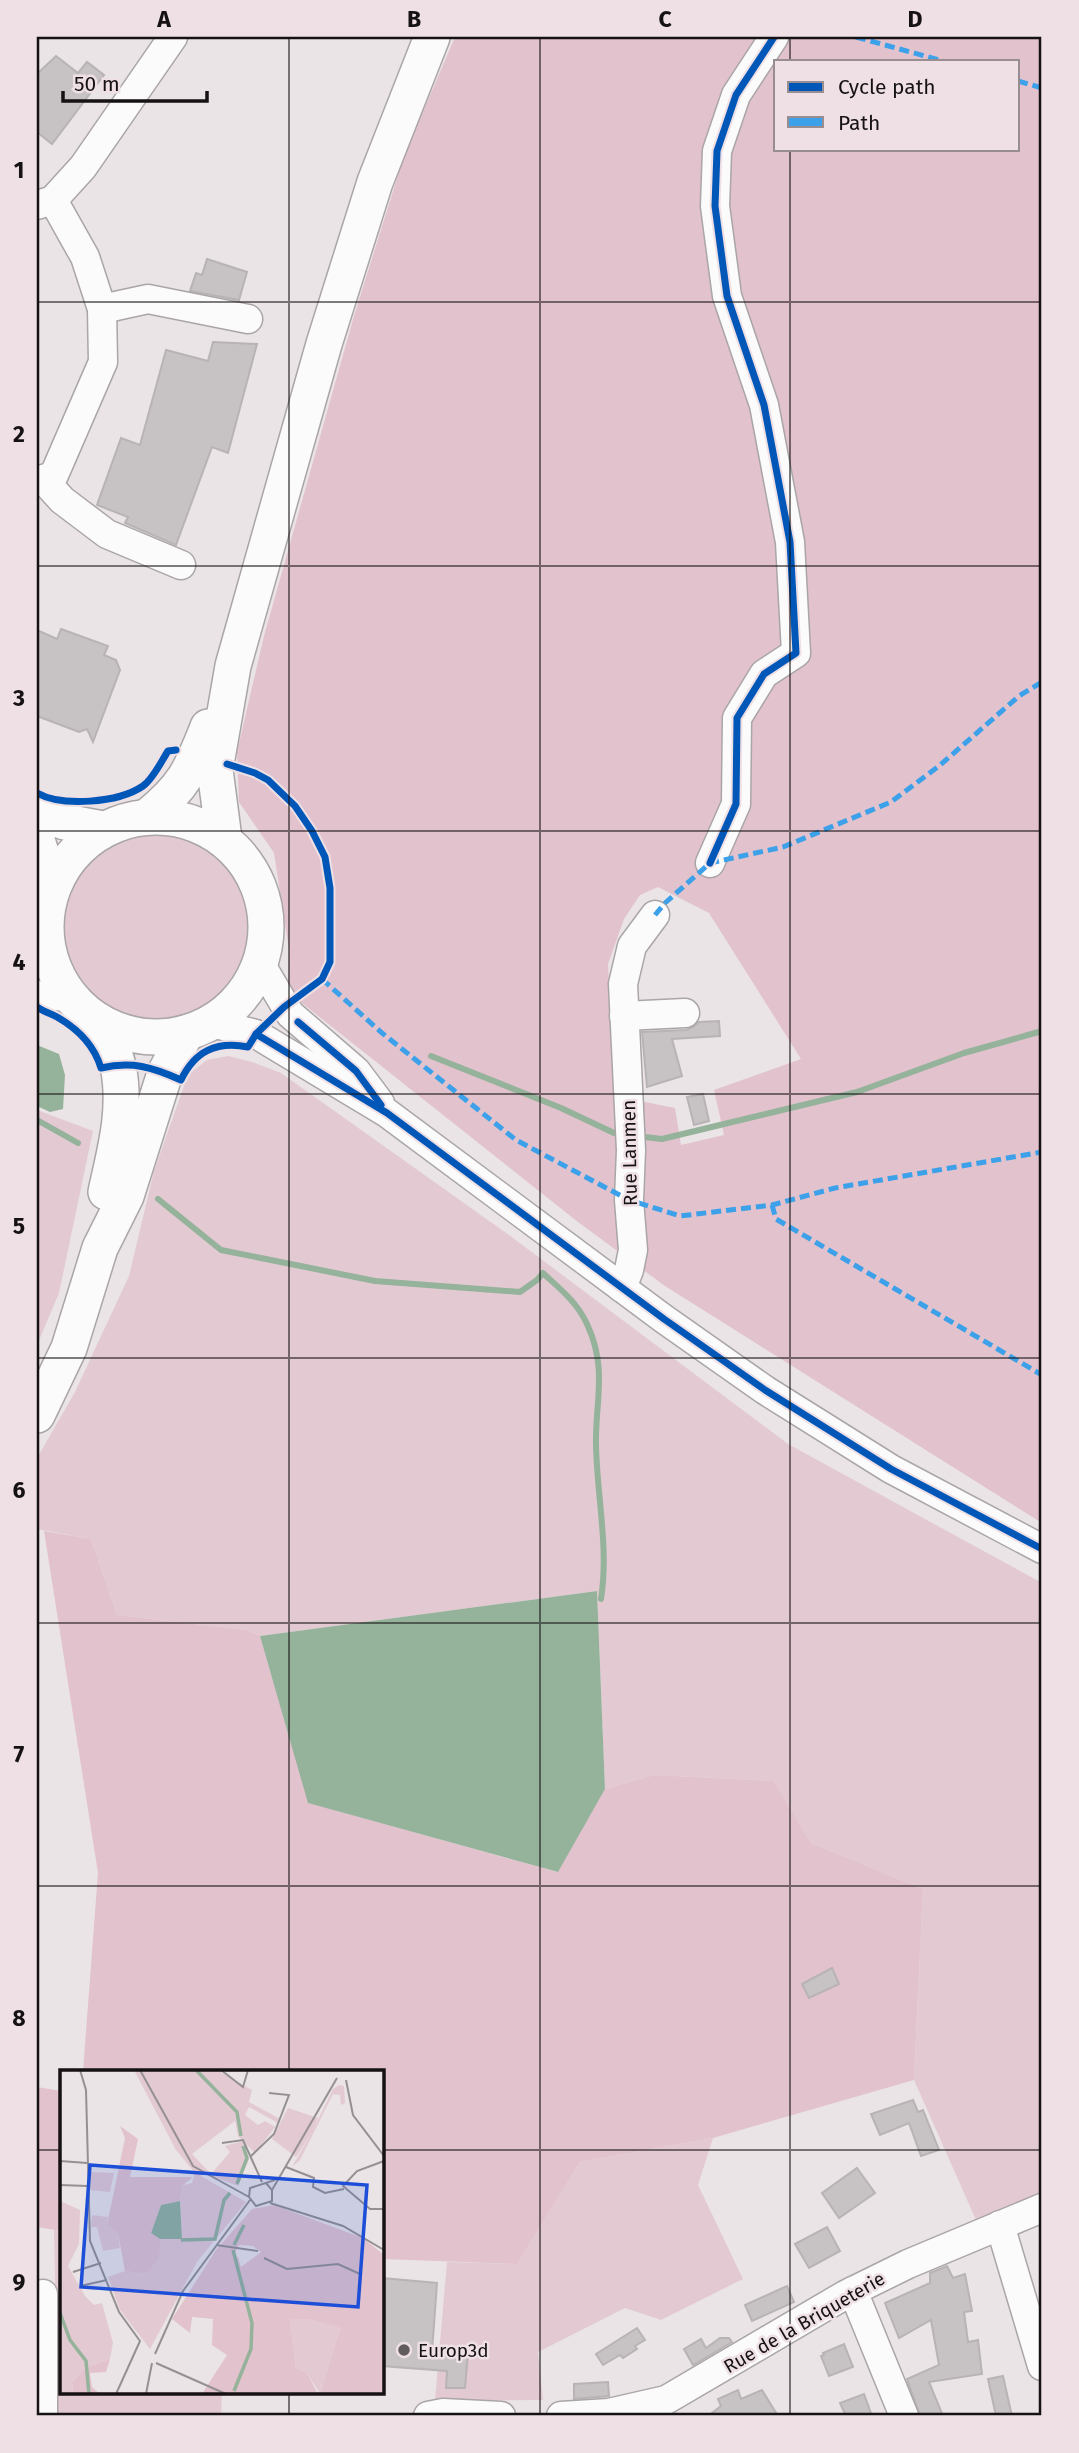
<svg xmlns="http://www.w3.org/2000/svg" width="1079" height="2453" font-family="'Fira Sans',sans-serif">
<rect width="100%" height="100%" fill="#eae4e6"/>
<g fill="#e3c9d2">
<circle cx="162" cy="926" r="98"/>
<path d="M228,1056L252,1062L281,1073L509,1235L788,1444L1042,1583V2193L976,2220L914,2080L923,1889L811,1843L774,1781L654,1775L605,1789L597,1591L260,1636L246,1630L117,1615L91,1539L37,1529V1458L75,1392L129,1276L154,1171L188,1075L207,1060Z"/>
<path d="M37,1110L93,1131L59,1293L37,1345Z"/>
<path d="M713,2138L698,2185L743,2279L661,2320L625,2308L538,2352L543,2400L435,2401L447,2262L517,2264L580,2162Z"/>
<path d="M54,2230L61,2231V2392H222L221,2416H58Z"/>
</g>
<g fill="#e2c2cd" fill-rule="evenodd">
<path d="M455,37H1042V1523L665,1286L578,1222L288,992L289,949L274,853L239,802L237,752L264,636L354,316L404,156ZM776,61H1018V149H776ZM658,887L709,913L801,1059L714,1090L724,1135L681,1145L675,1108L615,1096L608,964L624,919L640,895Z"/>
<path d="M44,1531L91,1539L117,1615L246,1630L260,1636L309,1803L557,1872L605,1789L654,1775L774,1781L811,1843L923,1889L914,2080L713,2138L580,2162L517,2264L382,2259V2072L83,2071L98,1873Z"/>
<path d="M37,2087L61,2091V2231L37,2227Z"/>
</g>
<g fill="#95b29b">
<path d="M37,1045L59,1054L65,1075L63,1109L50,1112L37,1106Z"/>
<path d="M597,1591L605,1789L558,1872L308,1803L260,1636Z"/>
</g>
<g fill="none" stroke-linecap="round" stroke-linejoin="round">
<g stroke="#95b29b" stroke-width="6">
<path d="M431,1056L561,1108L614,1133L622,1134"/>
<path d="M37,1120L78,1143"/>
<path d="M636,1136L662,1139L857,1092L964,1053L1042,1031"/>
<path d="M158,1199L221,1250L375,1281L520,1292L537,1280L543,1273C560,1289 577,1302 587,1324C608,1369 595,1401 596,1445C597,1497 609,1548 601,1599"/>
</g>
</g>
<g fill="#c7c2c4" stroke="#b8b3b4" stroke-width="2">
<path d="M56,56L78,73L87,62L104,75L52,144L37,132V74Z"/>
<path d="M207,259L247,272L239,300L190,291L196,273L202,275Z"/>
<path d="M213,342L257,344L228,453L212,447L176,545L125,523L128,517L97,505L121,438L140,445L166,350L208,361Z"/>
<path d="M61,629L108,646L104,655L116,660L120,670L93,742L87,729L79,732L37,716V630L57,639Z"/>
<path d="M719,1021L720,1036L672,1039L682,1076L647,1087L642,1032L686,1030L693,1027L699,1022Z"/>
<path d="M703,1094L709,1121L694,1125L687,1097Z"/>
<path d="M832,1968L839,1984L809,1998L802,1984Z"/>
<path d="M913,2100L918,2112L923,2110L939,2150L921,2156L909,2123L880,2135L871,2114Z"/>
<path d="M857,2168L875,2193L839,2218L822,2193Z"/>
<path d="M827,2227L840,2251L809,2268L795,2244Z"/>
<path d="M947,2266L953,2278L965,2274L972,2311L964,2312L968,2342L978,2340L982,2374L929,2382L943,2416H920L907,2379L939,2365L931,2320L899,2338L885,2303L930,2283V2273Z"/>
<path d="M382,2278L437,2283L432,2352L468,2353L465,2388H446L447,2371L382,2366Z"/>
<path d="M787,2286L794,2302L752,2321L745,2305Z"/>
<path d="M637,2328L645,2340L635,2346L637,2349L623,2358L620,2355L603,2365L596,2354Z"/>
<path d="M720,2338H729L732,2342L693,2365L684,2349L701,2339L706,2348Z"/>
<path d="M844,2344L853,2367L829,2376L821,2356L824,2355L823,2353Z"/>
<path d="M1003,2376L1009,2403L1012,2416H996L988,2379Z"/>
<path d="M608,2382L609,2396L574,2399V2384Z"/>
<path d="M738,2390L741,2399L762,2390L778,2416H708L721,2406L718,2399Z"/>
<path d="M864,2394L872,2416H846L840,2403Z"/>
</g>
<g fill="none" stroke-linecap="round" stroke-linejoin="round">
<defs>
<g id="minor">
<path d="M37,205L53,200L83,167L173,37"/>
<path d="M102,309L148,299L248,319"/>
<path d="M43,479L62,500L107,534L181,565"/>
<path d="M37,482L54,475L103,362L102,309L85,257L53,200"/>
<path d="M710,863L736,804L737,718L764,674L796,653L790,542L764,405L727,296L715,206L717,151L736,95L774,37"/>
<path d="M37,936L45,927"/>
<path d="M260,963L290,1014L356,1071L380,1103"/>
<path d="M37,995L70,997"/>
<path d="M624,1016L685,1013"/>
<path d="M211,1023L256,1034L387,1113L664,1319L765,1390L891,1469L1042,1549"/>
<path d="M622,1288L629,1270L633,1250L629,1200L631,1150L623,984L632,946L655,915"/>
<path d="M1000,2225L1042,2366"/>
<path d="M853,2291L904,2416"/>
<path d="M43,2294V2416"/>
<path d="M428,2416L443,2413L501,2416"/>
<path d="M561,2416L609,2413L666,2400L845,2295L908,2264L1042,2208"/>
</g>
<g id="major">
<path d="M37,813L65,822L103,829"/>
<path d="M148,816C185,786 191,770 208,727"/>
<circle cx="156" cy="927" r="110"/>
<path d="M224,839L215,770L233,666L324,344L375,182L432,37"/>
<path d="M37,840L52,888"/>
<path d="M103,1024C108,1038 115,1052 118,1066C127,1109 115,1151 106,1192"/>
<path d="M37,1415L69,1348L100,1248L126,1196L165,1073L186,1033"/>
</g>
</defs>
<use href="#minor" stroke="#aaa5a7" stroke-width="31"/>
<use href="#major" stroke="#aaa5a7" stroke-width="38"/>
<use href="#minor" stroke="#fcfbfb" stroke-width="28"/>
<use href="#major" stroke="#fcfbfb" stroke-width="35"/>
<g stroke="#3da1ea" stroke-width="5" stroke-dasharray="10 5" stroke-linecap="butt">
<path d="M856,37L943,61"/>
<path d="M1018,81L1042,88"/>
<path d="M655,915L665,903L710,863L783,847L891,802L939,766L1019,696L1042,682"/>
<path d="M322,979L382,1033L516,1140L629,1200L680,1216L772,1205L835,1188L1042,1152"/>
<path d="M772,1205L776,1219L1042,1375"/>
</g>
<defs>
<g id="cycleway">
<path d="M37,793C62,807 118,803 143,786C153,779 161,762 168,751L176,750"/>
<path d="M710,863L736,804L737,718L764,674L796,653L790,542L764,405L727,296L715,206L717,151L736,95L774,37"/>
<path d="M37,1007C42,1011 50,1013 57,1017C78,1029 94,1045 101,1068C132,1061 152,1067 181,1080C195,1051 216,1041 248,1047L256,1034L284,1007L322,979L330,962V888L325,857L312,831L295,806L268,780L255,773L227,764"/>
<path d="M298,1022L356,1071L381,1105"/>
<path d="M256,1034L387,1113L664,1319L765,1390L891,1469L1042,1549"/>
</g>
</defs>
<use href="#cycleway" stroke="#eee0e5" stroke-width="11"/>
<use href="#cycleway" stroke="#0057b8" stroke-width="7"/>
</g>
<path fill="none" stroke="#161213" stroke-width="2" stroke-opacity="0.55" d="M289,37V2072M540,37V2416M790,37V61M790,149V2416M37,302H1042M37,566H1042M37,831H1042M37,1094H1042M37,1358H1042M37,1623H1042M37,1886H1042M37,2150H61M382,2150H1042M289,2392V2416"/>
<circle fill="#605c5d" stroke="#eee0e5" stroke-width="2.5" cx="404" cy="2350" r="7"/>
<g text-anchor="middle" stroke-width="5" stroke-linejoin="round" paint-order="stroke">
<g font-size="19" fill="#161213" stroke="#eee0e5">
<text transform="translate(629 1153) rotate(-91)" y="7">Rue Lanmen</text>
<text transform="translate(804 2322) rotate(-30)" y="7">Rue de la Briqueterie</text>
</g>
<g font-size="19" fill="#161213" stroke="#eee0e5" text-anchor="start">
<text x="418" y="2357">Europ3d</text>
</g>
</g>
<g transform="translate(60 2070)">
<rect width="324" height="324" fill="#eae4e6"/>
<path d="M74,0H157L192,20L189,32L220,49L218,53L189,37L185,45L198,55L205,51L215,57L195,83L178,66L175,51L132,84L151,104L170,82L165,76L183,71L189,89L178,116L144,103L141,106L186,132L137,192L90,279L60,240L48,207L65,201L86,204L100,169H122L120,131L123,115L132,113L135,103L116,80ZM279,15L284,16L285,33L281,35L280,25L273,24L240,90L232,97L252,62L236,87L212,69L228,38L258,48L252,62L273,19ZM29,102L54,103L50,122L29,120ZM0,131L20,140L19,174L8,196L25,226L34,235L42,233L53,273L50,289L25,298L12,313L13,324H0ZM32,145L48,147L47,155L58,163L60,178L43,181L37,157H31ZM230,249H247L282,258L260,324L247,303L236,298Z" fill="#e3c9d2"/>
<path d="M60,56L78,69L70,107H133L123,115L120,131L101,135L91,163L100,169L99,188L86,204L65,201L58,163L47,155L65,68ZM214,135L303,168L324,185V324H260L281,258L247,249H230L236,298L247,303L258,324H142L167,285L152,275L153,249L132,247L130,263L112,249L156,180L192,139ZM179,175L193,176L201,182L181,197L178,187H173ZM50,289L46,302L30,303L32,317L40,324H13L12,313L25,298Z" fill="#e2c2cd" fill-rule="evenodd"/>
<path d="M120,131L122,169H100L91,163L101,135Z" fill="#95b29b"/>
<path fill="none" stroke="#95b29b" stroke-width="3.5" d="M136,0L177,42L181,66M177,114L187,88L183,76M121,170L155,169L164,130L170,123M174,175L184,155M173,180L192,253L191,279L174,321M0,243L10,270L26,291L29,324"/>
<path fill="none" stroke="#959092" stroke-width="2" d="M20,0L26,20L30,171L59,242L80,271L56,324M80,0L133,96L189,127M161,0L183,17L188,0M286,10L293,45L324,86M162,73L183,70L202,112M190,87L214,64L229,25L209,23M0,91L27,93M324,91L297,101L283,116L310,139H324M226,97L254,108L253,117L265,123L284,119M206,113L212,120V131L196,136L189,127L190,118L215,110M0,115L27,116M212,120L277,8M210,133L283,156L324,180M156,175L198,181M204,188L227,199L278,194L300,204M13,202L41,193M20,216L47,210M95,284L123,221L190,130M96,293L166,324M86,324L92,293"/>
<path fill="#1d4ed8" fill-opacity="0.15" stroke="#1d4ed8" stroke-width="3.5" d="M30,95L307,115L298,237L21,217Z"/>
<rect width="324" height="324" fill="none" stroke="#161213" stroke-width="3.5"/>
</g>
<rect width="1079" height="2453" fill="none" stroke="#eee0e5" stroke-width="77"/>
<rect x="774" y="60" width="245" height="91" fill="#eee0e5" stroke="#988e91" stroke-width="2"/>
<rect x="788" y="82" width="35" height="10" fill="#0057b8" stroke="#988e91" stroke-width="2"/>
<text x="838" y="94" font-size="21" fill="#161213">Cycle path</text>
<rect x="788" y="117" width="35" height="10" fill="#3da1ea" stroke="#988e91" stroke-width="2"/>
<text x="838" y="130" font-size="21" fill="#161213">Path</text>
<path d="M63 91v10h144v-10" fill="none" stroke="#161213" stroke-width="3.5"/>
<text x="74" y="91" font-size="21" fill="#161213" stroke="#eee0e5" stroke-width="5" paint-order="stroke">50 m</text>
<rect x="38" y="38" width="1002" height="2376" fill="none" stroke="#161213" stroke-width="2.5"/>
<g font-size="23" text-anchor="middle" font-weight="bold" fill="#161213">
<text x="164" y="27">A</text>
<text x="414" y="27">B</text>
<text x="665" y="27">C</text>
<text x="915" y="27">D</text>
<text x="19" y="178">1</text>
<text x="19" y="442">2</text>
<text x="19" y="706">3</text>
<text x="19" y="970">4</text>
<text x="19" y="1234">5</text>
<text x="19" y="1498">6</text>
<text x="19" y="1762">7</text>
<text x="19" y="2026">8</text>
<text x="19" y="2290">9</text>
</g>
</svg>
